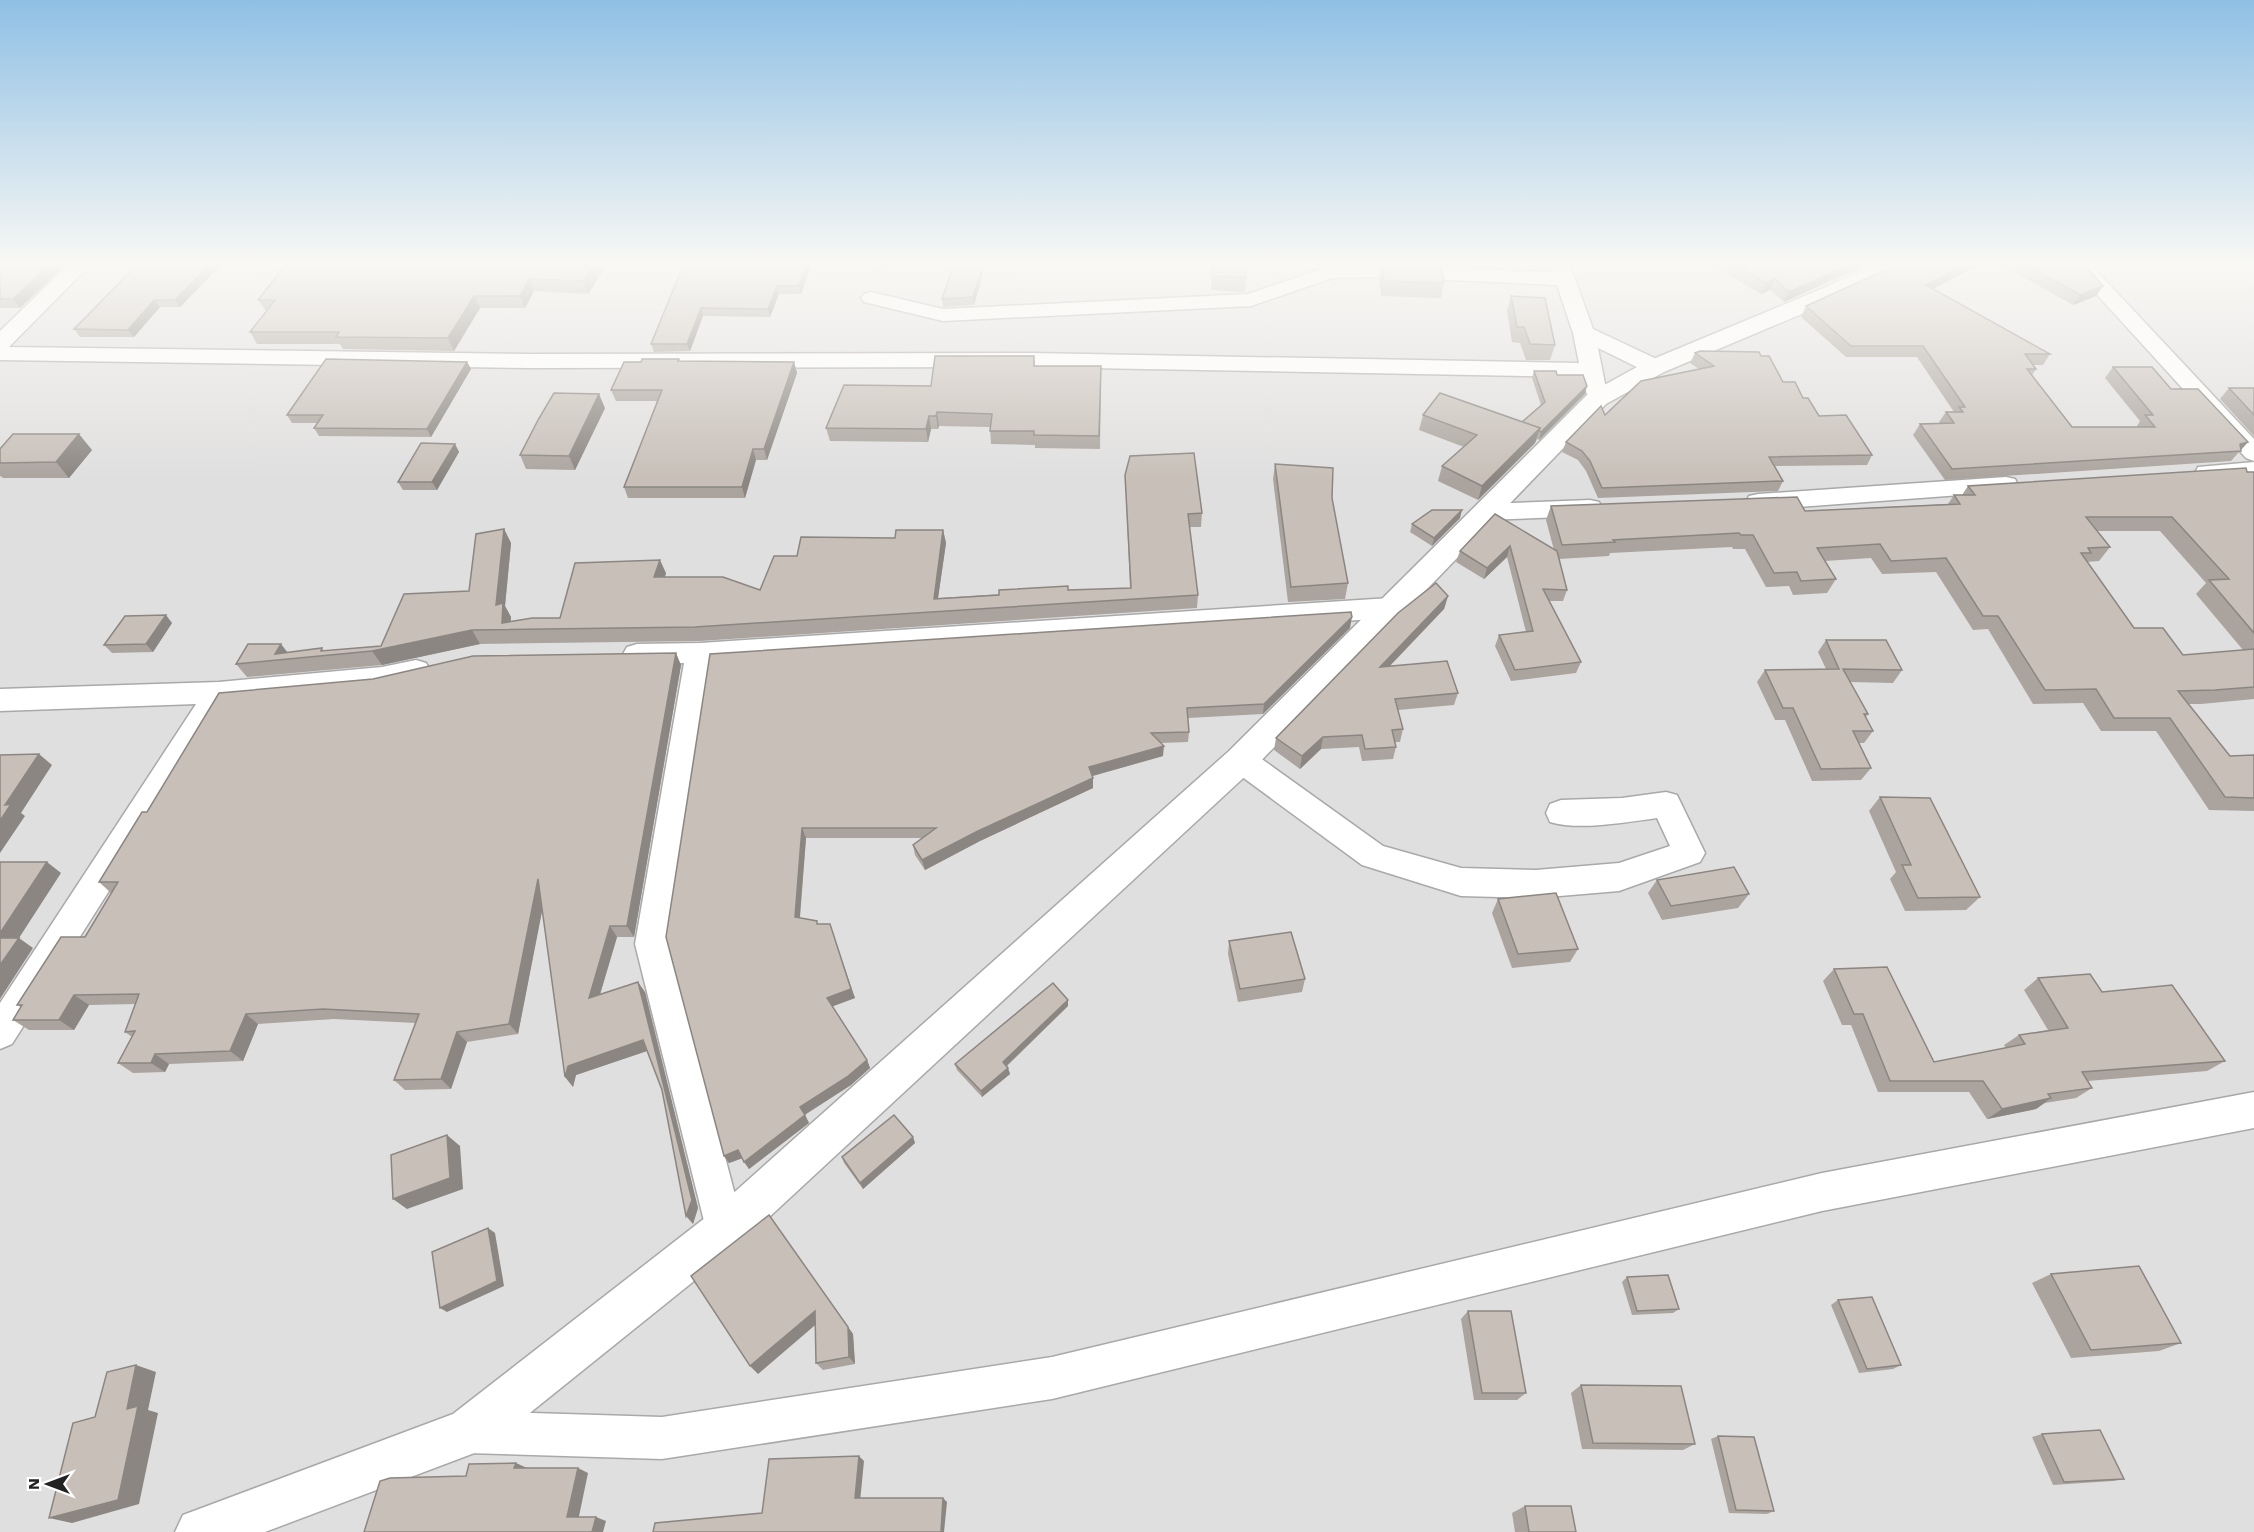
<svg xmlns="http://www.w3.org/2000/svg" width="2254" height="1532" font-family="'Work Sans',sans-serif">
<rect width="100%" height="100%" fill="#f2efe9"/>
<rect fill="#e0dfdf" x="0" y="265" width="2254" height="1267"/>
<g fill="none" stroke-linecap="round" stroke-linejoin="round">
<defs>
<g id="minor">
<path d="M68,265H90L9,347L530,354L1033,353L1579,363L1573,333L1557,285L1383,277L1332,278L1251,306L943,321L864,302L861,298L864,294L871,292L943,309L1248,294L1330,266L1387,265L1552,272L1550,265H1570L1593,329L1663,362L1666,367L1663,372L1655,374L1647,372L1598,348L1606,389L1603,394L1595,396L1587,394L1581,377L1033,367L530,368L0,360V331Z"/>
<path d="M2070,265H2091L2254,439V461L2246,458Z"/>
<path d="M2254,462V478L2207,481L2198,479L2195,473L2198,467Z"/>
<path d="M2006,477L2015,479L2018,485L2015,491L1758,510L1749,508L1746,502L1749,496L1758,494Z"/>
<path d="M1590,500L1599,502L1603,508L1599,514L1590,516L1485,520L1476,518L1472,512L1476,506L1485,504Z"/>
<path d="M1390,598L1400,601L1403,608L1400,615L1390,618L712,662L669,944L744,1229L739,1243L725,1248L711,1243L706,1229L635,944L684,663L637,664L627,661L623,654L627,647L637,644L700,643Z"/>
<path d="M416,660L426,663L430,670L426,677L382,689L228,703L12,1044L0,1049V1003L196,704L0,711V689L219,682L382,667Z"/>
<path d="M1241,748L1252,752L1383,846L1461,868L1536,870L1619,863L1670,846L1657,818C1627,822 1579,831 1550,822L1546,813L1550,804L1561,800L1622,798L1666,792L1677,795L1705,853L1700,862L1619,891L1536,898L1461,896L1362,865L1230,768L1226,760L1230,752Z"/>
<path d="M2254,1092V1128L1822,1211L1052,1399L662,1459L468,1453L453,1447L447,1432L453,1417L468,1411L662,1417L1052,1357L1822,1173Z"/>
</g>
<path id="tertiary" d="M1871,265H1900L1897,270L1842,297L1664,372L1606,404L1253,769L740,1244L485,1449L265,1532H175L183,1515L453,1414L710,1214L1229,751L1588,394L1646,362L1826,287Z"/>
</defs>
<use href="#minor" stroke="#a9a9a9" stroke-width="3"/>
<use href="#tertiary" stroke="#a9a9a9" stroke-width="3"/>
<path stroke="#fa8072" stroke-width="3" stroke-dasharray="2 2" stroke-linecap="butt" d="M875,273L885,266L880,265"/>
<use href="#minor" fill="#fff" fill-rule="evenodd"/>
<use href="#tertiary" fill="#fff" fill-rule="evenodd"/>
</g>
<g fill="#aba49e" fill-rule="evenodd">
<path d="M0,265H65L20,308H0Z"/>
<path d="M221,265L180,307H160L134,337H80L74,329Z"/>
<path d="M285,265H606L588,294L534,291L525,308H480L454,351L343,349L340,344H257L250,332L266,311L258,300Z"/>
<path d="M811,265L801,294H779L770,317L703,316L690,351L654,352L651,344L678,278Z"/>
<path d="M983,265V273L974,305L943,307L942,299Z"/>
<path d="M1212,265L1246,277L1245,292L1211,290Z"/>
<path d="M1381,265L1444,283L1441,298L1381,296L1379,279Z"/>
<path d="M1712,265H1865L1784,302L1770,290L1761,294Z"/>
<path d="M2005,265H2085L2103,286L2096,296L2073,305L2018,274Z"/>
<path d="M1933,289L2050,354L2043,365H2033L2036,369L2032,375L2072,427H2137V426L2140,421L2105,378L2113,367L2171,389L2248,442L2231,461L1945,480L1913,435L1920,424L1940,423L1939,422L1946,412H1954L1917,357H1846L1801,317L1806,306Z"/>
<path d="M1511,296L1555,345L1550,360H1526L1520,343L1512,342L1507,311Z"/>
<path d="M1695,353L1761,356L1783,382L1803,398L1819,416L1872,455L1867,465L1775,466L1783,481L1778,491L1598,498L1586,471L1578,460L1562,452L1566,442L1605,415L1699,369L1690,363Z"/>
<path d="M1034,356L1035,366H1101L1100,449L1035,448V445L991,444L990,427L939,426L938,429H931L928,442L830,441L826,428L931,386Z"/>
<path d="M680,361L794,362L797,373L767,460H756L745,498H628L624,487L657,401H616L611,390Z"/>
<path d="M467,362L471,369L431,437L319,436L314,428L318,423H292L287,415Z"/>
<path d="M1534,371L1557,375L1585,394L1539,440L1537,439L1535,443L1478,500L1438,481L1442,466L1464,447L1419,430L1423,415L1522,422L1541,405L1532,378Z"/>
<path d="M2229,388H2254V436L2220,399Z"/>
<path d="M605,408L575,470L526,469L520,455Z"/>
<path d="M455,444L459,452L437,490H403L398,482Z"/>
<path d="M0,449L92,450L69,478H3L1,476L0,477Z"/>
<path d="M1275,464L1348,583L1345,599L1288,602L1273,479Z"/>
<path d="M2254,472V699L2201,704H2188L2230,756L2254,755V811L2209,810L2156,731H2101L2083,703L2033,704L1988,629L1973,630L1936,572L1882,574L1871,558L1825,561L1836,579L1827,593L1793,595L1789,586L1766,587L1745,549H1733L1732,547L1610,553L1609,556L1559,559L1567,590L1563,601H1549L1581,662L1576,673L1511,681L1495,646L1499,635L1526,632L1507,557L1484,579L1456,562L1460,551L1495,514L1554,550L1546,520L1551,506L1805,511L1948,504L1954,495H1962L1968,486ZM2097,531H2160L2206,583L2196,594L2243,650L2183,655L2134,628L2086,562L2099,561L2110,547Z"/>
<path d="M1125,475L1202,513L1201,527H1189L1198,595L1197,608L700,641L480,644L382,665L247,677L236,664L322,648L324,651L381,646L469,591L504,529L511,543L505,606L511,617V621L560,618L666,573L665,577L760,590L797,556L943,530L946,543L938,598L1069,590L1130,588Z"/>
<path d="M1460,518L1432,546L1410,532L1412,524Z"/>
<path d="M1448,596L1444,609L1390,666L1458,693L1454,705L1398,710L1403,729L1400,742H1395L1396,747L1393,759L1362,761L1359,747L1321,749L1300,769L1274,750L1276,738Z"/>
<path d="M172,623L153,652L112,653L104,645Z"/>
<path d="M1350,628L1263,714L1188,718L1189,732L1188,742L1161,743L1163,756L1092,776L1093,788L980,841L925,870L915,855L913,845L922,838H806L800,918L818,924L855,998L832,1006L867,1060L870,1068L851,1085L805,1115L809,1123L749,1169L742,1158L729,1163L724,1156L710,654Z"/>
<path d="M1826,640L1902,670L1893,683L1850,682L1868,714L1866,717L1873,731L1864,743H1859L1871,768L1861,780L1812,781L1785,720H1775L1757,682L1765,670L1826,669L1818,652Z"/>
<path d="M681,665L634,937H617L600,994L645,992L698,1208L693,1224L662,1090L647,1051L576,1075L573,1087L542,910L518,1034L467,1042L451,1089L405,1090L394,1080L416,1023L334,1019L258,1024L243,1061L169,1064L165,1072L133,1073L118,1063L132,1037L125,1032L136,1004L89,1005L74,1030H29L13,1020L21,1007L17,1005L85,937L111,893L99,882L147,812Z"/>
<path d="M1880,797L1980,897L1966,910L1905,911L1890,879L1896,872L1869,811Z"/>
<path d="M1657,880L1749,894L1738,908L1662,920L1648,893Z"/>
<path d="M1498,899L1578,949L1570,962L1512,968L1492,913Z"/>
<path d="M1229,941L1305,979L1302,992L1238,1002L1228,954Z"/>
<path d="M1834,969L1934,1062L2006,1048L2004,1045L2019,1035L2048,1030L2024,990L2038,978L2102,992L2225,1061L2207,1071L2088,1081L2092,1088L2076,1098L2045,1103L2036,1109L1987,1119L1969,1092H1878L1851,1025H1842L1823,981Z"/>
<path d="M1068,1006L1007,1066L1008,1068L1010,1074L982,1097L957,1070L955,1064Z"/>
<path d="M913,1137L915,1143L863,1189L844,1163L842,1157Z"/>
<path d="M769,1215L853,1334L855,1364L823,1370L816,1363L815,1325L758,1374Z"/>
<path d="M2051,1274L2181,1343L2159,1351L2071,1358L2032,1283Z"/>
<path d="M1627,1277L1679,1309L1673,1313L1632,1315L1622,1282Z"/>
<path d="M1838,1300L1901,1365L1893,1369L1859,1373L1831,1305Z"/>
<path d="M1468,1311L1526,1393L1517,1400H1474L1461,1319Z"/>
<path d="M1581,1385L1695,1444L1683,1450L1582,1449L1571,1393Z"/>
<path d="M2042,1434L2124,1479L2113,1481L2053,1485L2032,1437Z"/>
<path d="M1718,1436L1774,1511L1767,1514L1729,1513L1711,1439Z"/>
<path d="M1525,1506L1576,1532H1515L1512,1513Z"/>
</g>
<g fill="#8b8681">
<path d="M49,265H65L20,308L13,299Z"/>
<path d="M209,265H221L180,307L175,300Z"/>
<path d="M594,265H606L588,294L583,281Z"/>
<path d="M807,265H811L801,294L799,286Z"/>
<path d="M983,265V273L974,305L973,297Z"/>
<path d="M1848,265H1865L1784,302L1789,292Z"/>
<path d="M1965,265H1979L1921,295L1926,285Z"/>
<path d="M529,279L534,291L525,308L520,296Z"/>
<path d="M1775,279L1770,290L1761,294L1766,283Z"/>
<path d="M777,286L779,294L770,317L768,309Z"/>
<path d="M2103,286L2096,296L2073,305L2080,295Z"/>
<path d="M474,296L480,308L454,351L448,338Z"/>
<path d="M154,300L160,307L134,337L128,330Z"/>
<path d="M701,308L703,316L690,351L687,344Z"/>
<path d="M467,362L471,369L431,437L427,429Z"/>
<path d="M794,362L797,373L767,460L764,449Z"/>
<path d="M1587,386L1585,394L1539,440L1541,432Z"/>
<path d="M599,394L605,408L575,470L569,456Z"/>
<path d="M937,412L939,426L938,429L936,416Z"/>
<path d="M929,416L931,429L928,442L926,429Z"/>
<path d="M1540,428L1535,443L1478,500L1482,486Z"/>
<path d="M79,434L92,450L69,478L56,462Z"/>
<path d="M2248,442L2240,451V444Z"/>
<path d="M455,444L459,452L437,490L432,482Z"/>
<path d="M753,449L756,460L745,498L742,487Z"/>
<path d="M1462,510L1460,518L1432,546L1434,538Z"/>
<path d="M504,529L511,543L505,606L511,617L510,630L502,623L496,605Z"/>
<path d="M943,530L946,543L936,612L934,599Z"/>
<path d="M1510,546L1507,557L1484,579L1487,568Z"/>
<path d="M660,560L666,573L660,591L654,577Z"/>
<path d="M1448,596L1444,609L1377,679L1380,667Z"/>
<path d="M166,615L172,623L153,652L146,644Z"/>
<path d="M1352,617L1350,628L1263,714L1264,704Z"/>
<path d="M472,630L480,644L382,665L372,651Z"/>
<path d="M281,644L292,658L275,654Z"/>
<path d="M676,653L681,665L634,937L627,926Z"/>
<path d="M1323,737L1321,749L1300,769L1302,756Z"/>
<path d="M1164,746L1163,756L1089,777V767Z"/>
<path d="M39,754L52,765L21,813L25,816L0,853V821L5,805Z"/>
<path d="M1093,778V788L980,841L925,870L922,860L978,831Z"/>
<path d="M802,828L806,838L799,926L795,917Z"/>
<path d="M47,862L61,873L19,938L33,948L0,999V933Z"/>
<path d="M538,879L546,891L518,1034L509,1024Z"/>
<path d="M610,926L617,937L596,1008L589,998Z"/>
<path d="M833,934L855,998L831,1007L827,998Z"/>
<path d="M638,982L645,992L698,1208L693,1224L686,1216L692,1200Z"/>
<path d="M74,995L89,1005L74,1030L59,1020Z"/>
<path d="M1068,1000V1006L1004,1068L1003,1062Z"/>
<path d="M246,1014L258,1024L243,1061L230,1051Z"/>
<path d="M457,1032L467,1042L451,1089L441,1079Z"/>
<path d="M643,1040L650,1050L576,1075L573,1087L565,1077L568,1066Z"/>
<path d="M155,1054L169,1064L165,1072L151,1063Z"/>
<path d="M867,1060L870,1068L851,1085L804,1115L800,1107Z"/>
<path d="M1008,1068L1010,1074L982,1097L981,1091Z"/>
<path d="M2051,1098L2036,1109L1987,1119L2002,1109Z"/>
<path d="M805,1115L809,1123L749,1169L744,1162Z"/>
<path d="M447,1135L460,1146L463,1189L407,1209L393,1199Z"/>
<path d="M913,1137L915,1143L863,1189L860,1183Z"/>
<path d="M738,1150L743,1158L729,1163L724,1156Z"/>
<path d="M775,1225L853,1334L855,1364L849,1357Z"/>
<path d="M488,1228L495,1233L504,1286L447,1312L440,1308Z"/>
<path d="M815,1311L821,1320L758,1374L750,1366Z"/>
<path d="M136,1365L156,1372L148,1410L158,1413L139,1504L72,1523L49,1518L127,1409Z"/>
<path d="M859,1456L864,1461L860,1502L855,1498Z"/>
<path d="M516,1463L527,1468H514Z"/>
<path d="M578,1468L588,1473L578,1521L567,1517Z"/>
<path d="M943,1498L947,1502L944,1532H941Z"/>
<path d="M596,1517L606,1521L603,1532H592Z"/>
</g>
<g fill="#c7bfb8" stroke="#8b8681" stroke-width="1.5">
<path d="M0,265H49L13,299H0Z"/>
<path d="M137,265H209L175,300H154L128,330L74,329Z"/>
<path d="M285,265H594L583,281L529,279L520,296H474L448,338L336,337L339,332H250L275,300H258Z"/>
<path d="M685,265H807L799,286H777L768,309L701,308L687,344H651L678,278Z"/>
<path d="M983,265L973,297L942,299L953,267Z"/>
<path d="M1212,265H1246V277L1212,276Z"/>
<path d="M1381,265L1441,266L1444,283L1384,281Z"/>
<path d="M1735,265H1848L1789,292L1775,279L1766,283Z"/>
<path d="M1896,265H1965L1926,285L2050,354H2025L2036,369H2027L2072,427H2155L2145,415H2153L2113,367H2152L2171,389H2198L2248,442L2240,444L2241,451L1952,469L1920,424L1954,423L1946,412H1963L1959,407H1965L1923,346H1851L1806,306Z"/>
<path d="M2027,265H2085L2103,286L2080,295Z"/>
<path d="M1511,296L1545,298L1555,345L1530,344L1524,327H1517Z"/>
<path d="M1700,351L1759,352L1761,356H1769L1783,382H1795L1803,398H1808L1819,416L1846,415L1872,455L1769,457L1783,481L1602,488L1590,461L1582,451L1566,442L1601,406L1605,415L1641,381L1714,366L1695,353Z"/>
<path d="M935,356H1034V366H1101L1099,436L1034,435V431H990L992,414L937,412L936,416H929L926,429L826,428L844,385L931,386Z"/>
<path d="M326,359L467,362L427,429L314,428L323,415H287Z"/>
<path d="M642,359H679L678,361L794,362L764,449H753L742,487H624L662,390H611L624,362H641Z"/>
<path d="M1534,371H1556L1557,375H1583L1587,386L1541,432L1539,431L1540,428L1522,422L1545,402Z"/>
<path d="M2229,388H2254V415Z"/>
<path d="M554,393L599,394L569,456L520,455L538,420Z"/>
<path d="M1440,393L1540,428L1482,486L1442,466L1477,435L1423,415Z"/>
<path d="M13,434H79L56,462L0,463V449Z"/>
<path d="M421,443L455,444L432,482H398Z"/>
<path d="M1194,453L1202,513L1188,514L1198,595L695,627L472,630L372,651L236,664L248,644H281L275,654L322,648L321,651L381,646L404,594L469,591L476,534L504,529L496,605L503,603L502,623L532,618H560L575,563L660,560L654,577H723L760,590L774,556H797L801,537L895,538L896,530H943L934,599L999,595V590L1068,586V590L1131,588L1125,475L1130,456Z"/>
<path d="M1275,464L1333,468L1332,498L1348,583L1291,587Z"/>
<path d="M2246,468L2247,472H2254V633L2209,580L2229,579L2172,517H2086L2110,547L2088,548L2091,553H2081L2134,628H2163L2183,655L2254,649V687L2215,690L2178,691L2230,756L2254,755V798L2225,797L2170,718H2114L2096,689L2045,690L1998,616H1983L1946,558L1891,561L1880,544L1817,548L1836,579L1801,581L1797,572L1774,573L1753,535H1741L1739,533L1613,540L1615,542L1562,545L1551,506L1797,497L1805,511L1960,504L1954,495H1975L1968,486Z"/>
<path d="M1432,510H1462L1434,538L1412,524Z"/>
<path d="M1495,514L1557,551L1567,590L1543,589L1581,662L1515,670L1499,635L1533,631L1510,546L1487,568L1460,551Z"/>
<path d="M1436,583L1448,596L1380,667L1447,661L1458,693L1395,699L1403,729L1392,730L1396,747L1365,749L1362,735L1323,737L1302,756L1276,738L1398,613Z"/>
<path d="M1351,612L1352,617L1264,704L1187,708L1189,732L1151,733L1164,746L1089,767L1093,778L978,831L922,860L913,845L936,828H802L795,917L817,921V924H830L851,989L827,998L867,1060L847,1077L800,1107L805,1115L744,1162L738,1150L724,1156L666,937L710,654Z"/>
<path d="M166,615L146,644L104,645L125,616Z"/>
<path d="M1826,640H1886L1902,670L1843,669L1868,714H1864L1873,731H1853L1871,768L1821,769L1793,708H1783L1765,670L1839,669Z"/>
<path d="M676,653L627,926H610L589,998L638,982L692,1200L686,1216L662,1090L643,1040L568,1066L565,1077L538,879L509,1024L457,1032L441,1079L394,1080L419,1014L323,1009L246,1014L230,1051L155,1054L151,1063H118L135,1031L125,1032L139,994L74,995L59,1020H13L22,1005H17L61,937H85L118,882H99L142,812H147L219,693L373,679L473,656Z"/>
<path d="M39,754L5,805L11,804L0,821V755Z"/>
<path d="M1880,797L1930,798L1980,897L1918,898L1902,865H1911Z"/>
<path d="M0,862H47L0,933Z"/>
<path d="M1734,867L1749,894L1671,906L1657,880Z"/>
<path d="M1556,893L1578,949L1518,954L1498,899Z"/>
<path d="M1291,932L1305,979L1240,989L1229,941Z"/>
<path d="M0,938H19L0,965Z"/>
<path d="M1887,967L1934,1062L2025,1044L2019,1035L2068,1028L2038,978L2090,974L2102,992L2172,985L2225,1061L2082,1072L2092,1088L2048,1094L2051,1098L2002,1109L1983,1081H1890L1863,1014H1854L1834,969Z"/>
<path d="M1053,983L1068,1000L1003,1062L1008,1068L981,1091L955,1064Z"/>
<path d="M894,1115L913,1137L860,1183L842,1157Z"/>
<path d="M447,1135L450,1178L393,1199L391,1155Z"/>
<path d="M769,1215L848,1327L849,1357L816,1363L815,1311L750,1366L691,1276Z"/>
<path d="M488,1228L497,1281L440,1308L432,1252Z"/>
<path d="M2139,1266L2181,1343L2091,1350L2051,1274Z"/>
<path d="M1668,1275L1679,1309L1637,1311L1627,1277Z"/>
<path d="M1872,1297L1901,1365L1867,1369L1838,1300Z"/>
<path d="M1468,1311H1511L1526,1393H1482Z"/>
<path d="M136,1365L127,1409L138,1406L118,1500L49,1518L73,1423L95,1417L107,1372Z"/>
<path d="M1581,1385L1681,1386L1695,1444L1593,1443Z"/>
<path d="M2100,1430L2124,1479L2064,1482L2042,1434Z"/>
<path d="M1718,1436L1754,1437L1774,1511L1736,1510Z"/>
<path d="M859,1456L855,1498H943L941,1532H653L655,1523L762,1513L769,1459Z"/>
<path d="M516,1463L514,1468H578L567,1517H596L592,1532H364L380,1481L390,1478L466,1476L469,1464Z"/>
<path d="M1525,1506H1571L1576,1532H1529Z"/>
</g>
<linearGradient id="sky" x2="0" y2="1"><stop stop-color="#8fc0e4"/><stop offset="0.55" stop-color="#f9f8f5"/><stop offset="1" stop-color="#f9f8f5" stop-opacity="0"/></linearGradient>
<rect width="2254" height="480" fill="url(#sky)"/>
<g transform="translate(48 1484) rotate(270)" stroke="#ffffff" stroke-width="4.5" paint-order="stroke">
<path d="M0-4.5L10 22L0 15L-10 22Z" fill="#222222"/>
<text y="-9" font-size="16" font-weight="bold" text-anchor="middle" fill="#222222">N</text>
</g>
</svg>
